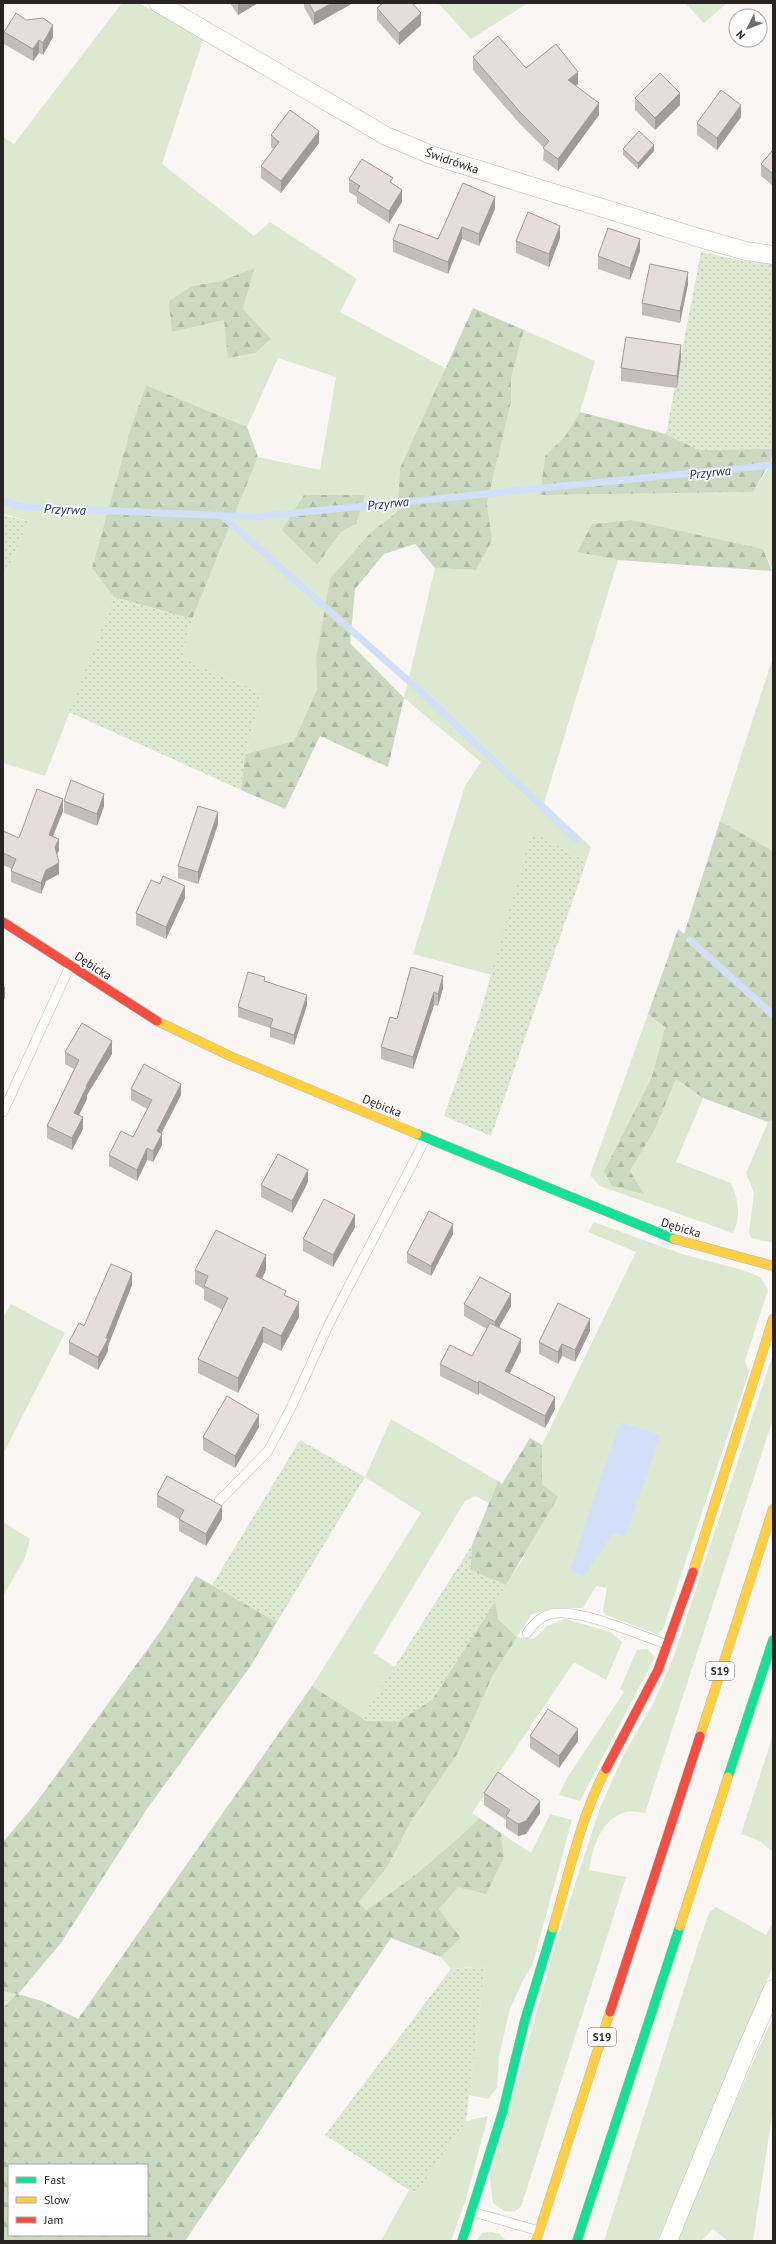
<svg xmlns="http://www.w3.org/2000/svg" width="776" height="2244" font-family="'PT Sans',sans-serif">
<defs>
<pattern id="forest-firs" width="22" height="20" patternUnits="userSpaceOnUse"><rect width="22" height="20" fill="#cbd9c0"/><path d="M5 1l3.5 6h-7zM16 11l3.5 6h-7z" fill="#aebaa5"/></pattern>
<pattern id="garden-dots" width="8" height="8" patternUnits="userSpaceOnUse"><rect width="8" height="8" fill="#dce9d0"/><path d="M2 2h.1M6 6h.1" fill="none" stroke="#bdc8b2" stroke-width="1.8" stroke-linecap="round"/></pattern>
</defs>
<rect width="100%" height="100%" fill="#f9f6f4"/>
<g fill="#dce9d0" fill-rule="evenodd">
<path d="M122,3H139L203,40L162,164L254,236L270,222L357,279L340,312L447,369L400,468L397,512L371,532L316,660L317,689L294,741L245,754L262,693L182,658L192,619L258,457L320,470L336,377L278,358L247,427L146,385L131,427L92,568L114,597L45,776L3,763V579L29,521L3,514V137L14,144ZM255,269L243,309L224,320L172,332L192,286L221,281ZM356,524L341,532L317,565L301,547Z"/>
<path d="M438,3H528L471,39Z"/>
<path d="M685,3H727L704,23Z"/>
<path d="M524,330L595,361L580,412L565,436L545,456L540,495L753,492L773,461V571L763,549L632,520L592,524L577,552L618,560L544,803L591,847L586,862L532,831L492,975L413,954L465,786L481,762L404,698L435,568L476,570L492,541L487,503L511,402V378Z"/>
<path d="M771,663L773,664V851L720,821Z"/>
<path d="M648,1014L665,1026L651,1079L604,1171H630L655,1129L676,1079L703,1098L676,1162L731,1183C739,1202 741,1215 733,1233L600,1186L590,1175Z"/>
<path d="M773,1120V1243L751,1238L749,1232L754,1193L746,1173L768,1122Z"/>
<path d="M594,1222L682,1254L746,1271L760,1277L768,1290L745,1361L749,1372L663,1629L657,1634L606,1615L603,1611L607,1588L596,1586L583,1608H553L532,1614L517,1637L534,1639L547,1626L565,1619L610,1632L622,1642L606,1680L574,1662L472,1813L479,1818C444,1853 407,1883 366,1910L359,1902L388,1866L411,1821L492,1677L517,1637L498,1619L495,1601L523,1559L542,1484V1445L636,1252L588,1232Z"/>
<path d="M11,1304L65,1333L3,1454V1318Z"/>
<path d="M773,1354V1419L645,1813C640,1812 631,1810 626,1812C600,1820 593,1846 589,1870L626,1877L521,2207L514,2212L504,2211L493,2203L490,2177L557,1940L600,1808L624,1754L654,1702L673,1659Z"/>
<path d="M391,1419L498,1481L489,1503L475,1496L465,1501L373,1653L395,1667L362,1718L312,1686L421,1513L365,1477Z"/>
<path d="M3,1522L30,1539L25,1558L3,1596Z"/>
<path d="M647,1649L655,1657L580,1801L559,1795L567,1778L624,1692L620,1689L637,1650Z"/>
<path d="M773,1735V1852L760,1841L741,1834Z"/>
<path d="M550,1814L572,1820L532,1966L522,1982L510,2009L499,2056L497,2088L488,2099L469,2095L485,1966L451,1969L441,1957L461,1938L439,1909L458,1886L504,1857L501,1833L531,1853Z"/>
<path d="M716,1907L766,1935L773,1922V1966L722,2092L657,2241H604L699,1942L709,1913Z"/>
<path d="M3,1991L18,1994L3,2008Z"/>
<path d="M773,2017V2108L753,2241H728L713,2229L701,2241H678L724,2127Z"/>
<path d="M488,2116L466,2199L451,2241H381L409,2190L417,2193L466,2121Z"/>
<path d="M491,2232L500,2234L506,2241H476L482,2233Z"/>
</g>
<g fill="url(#forest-firs)" fill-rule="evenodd">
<path d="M255,268L243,309L271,339L255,353L228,358L224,320L172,332L169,301L192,286L221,281Z"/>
<path d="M473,308L524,330L511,378V402L487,503L492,541L476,570L435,568L415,544L384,554L355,589L350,643L404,698L388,767L320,736L285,809L241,790L245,754L294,741L317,689L316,660L330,579L371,532L397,512L400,468Z"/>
<path d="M146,385L247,427L258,457L192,619L114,597L92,568L131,427Z"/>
<path d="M580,412L666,434L699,450L773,449L771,461L753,492L540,495L545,456L565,436Z"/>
<path d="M304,495H365L356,524L341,532L317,565L282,530Z"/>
<path d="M632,520L763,549L772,571L618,560L577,552L592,524Z"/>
<path d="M720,821L773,851V1120L768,1122L703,1098L676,1079L655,1129L630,1171L644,1194L612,1186L604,1171L651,1079L665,1027L648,1014L678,929L684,934Z"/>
<path d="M530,1438L542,1445V1484L558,1497L506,1585L470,1570L472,1545L498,1481L502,1484Z"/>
<path d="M196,1576L277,1622L250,1667L147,1809L61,1943L18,1994L42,2001L78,2019L312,1686L367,1721L432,1700L495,1601L498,1619L517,1637L492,1677L458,1753L411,1821L388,1866L359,1902L366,1910C407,1883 444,1853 479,1818L501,1833L504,1857L486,1894L458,1887L439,1909L461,1938L441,1957L391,1938L185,2241H3V2008L17,1994L3,1991V1842L36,1803L162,1629ZM9,2165H147V2235H9Z"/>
</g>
<g fill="url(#garden-dots)">
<path d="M701,252L744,261L773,264V449L699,450L666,434Z"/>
<path d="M3,514L10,517L29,521L3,579Z"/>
<path d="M114,597L192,619L182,658L262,693L245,754L241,790L69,712Z"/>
<path d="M532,831L586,862L491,1136L444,1116L479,1017Z"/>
<path d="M300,1440L365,1477L277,1622L212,1585Z"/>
<path d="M472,1545L470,1570L506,1585L432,1700L398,1722L367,1721L362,1718Z"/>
<path d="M485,1966L466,2121L417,2193L409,2190L325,2135L451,1969Z"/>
</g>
<path fill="#d2dff8" d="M620,1422L660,1435L625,1537L613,1533L584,1576L570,1571Z"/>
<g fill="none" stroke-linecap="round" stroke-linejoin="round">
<g stroke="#d2dff8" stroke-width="7">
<path d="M3,501L22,507L255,517L773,465"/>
<path d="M221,515L420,691L576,839"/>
<path d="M690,940L773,1015"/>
</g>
<defs>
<g id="lane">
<path d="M3,1112L70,966"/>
<path d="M219,1501L268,1451L291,1408L329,1324L426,1138"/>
<path d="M527,1633C532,1626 537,1620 545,1616C571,1603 640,1636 668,1645"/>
<path d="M473,2212L539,2231"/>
</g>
<g id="street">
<path d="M158,3L386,136L434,156L703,239L746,251L773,255"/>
<path d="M668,2241L747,2048L773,1989"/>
</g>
<g id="fast">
<path d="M417,1134L674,1239"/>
<path d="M728,1777L773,1640"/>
<path d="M462,2241L503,2111L525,2020L553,1928"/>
<path d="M577,2241L680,1926"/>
</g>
<g id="slow">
<path d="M157,1021L232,1057L417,1134"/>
<path d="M674,1239L773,1266"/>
<path d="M693,1572L773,1319"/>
<path d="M700,1736L773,1509"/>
<path d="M680,1926L728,1777"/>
<path d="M553,1928C569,1875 580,1818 606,1769"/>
<path d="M536,2241L610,2012"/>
</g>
<g id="jam">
<path d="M3,922L157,1021"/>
<path d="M606,1769L658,1670L693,1572"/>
<path d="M610,2012L700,1736"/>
</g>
</defs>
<use href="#lane" stroke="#bcbab8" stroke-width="10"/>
<use href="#street" stroke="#bcbab8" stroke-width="19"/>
<use href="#fast" stroke="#bcbab8" stroke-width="10"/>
<use href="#slow" stroke="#bcbab8" stroke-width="10"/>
<use href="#jam" stroke="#bcbab8" stroke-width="10"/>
<use href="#lane" stroke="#fefefd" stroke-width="9"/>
<use href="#street" stroke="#fefefd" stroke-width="18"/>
<use href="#fast" stroke="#16e098" stroke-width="9"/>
<use href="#slow" stroke="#ffcf43" stroke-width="9"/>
<use href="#jam" stroke="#f24e42" stroke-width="9"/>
</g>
<g fill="#c4bebb">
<path d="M230,3H258L238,15Z"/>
<path d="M304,3H353L314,25L304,7Z"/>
<path d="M377,8L421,25L399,45L377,20Z"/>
<path d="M26,20L53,37L43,55L39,53L33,61L4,44V32Z"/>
<path d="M473,57L526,68L578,84L576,86L599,115L558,171L543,160L544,148L519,123L473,70Z"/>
<path d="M635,98L680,105L655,130L635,110Z"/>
<path d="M741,117L717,150L697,135V123Z"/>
<path d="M271,135L319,143L281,193L261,178V166L273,149L271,147Z"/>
<path d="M623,149L654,151L638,169L623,155Z"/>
<path d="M773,150V186L761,176V164Z"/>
<path d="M349,179L393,183L402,202L389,223L357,203V197L349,192Z"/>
<path d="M495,209L479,246L462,239L448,274L393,252V240L438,239Z"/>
<path d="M560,238L549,267L516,253V241Z"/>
<path d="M640,251L630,280L598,269V256Z"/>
<path d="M688,284L680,323L642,315V303Z"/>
<path d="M681,357L677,388L621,381V368Z"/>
<path d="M64,801L104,806L97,826L64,813Z"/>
<path d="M63,811L53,836L59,850L57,854L59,874L46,881L41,894L11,882V871L12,869L3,865V831L19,838Z"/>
<path d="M218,824L198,884L178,878V866Z"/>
<path d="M185,898L166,939L136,925V913Z"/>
<path d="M411,967L443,988L438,1006L434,1005L413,1069L381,1059V1047L397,1019Z"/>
<path d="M307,1005L294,1045L270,1037V1028L238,1017V1007Z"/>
<path d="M65,1052L112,1054L87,1095V1099L79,1115L83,1129L72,1150L47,1138V1126L74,1069L65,1064Z"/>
<path d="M131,1089L181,1095L161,1133L162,1145L153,1162L147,1160L137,1181L109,1166V1155L133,1137L147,1109L131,1100Z"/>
<path d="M308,1182L292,1213L261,1197V1185Z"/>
<path d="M355,1227L333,1267L303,1251V1239Z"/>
<path d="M453,1234L431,1276L407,1263V1253Z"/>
<path d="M195,1270H266L262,1279L286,1296L299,1317L281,1351L263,1342L238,1393L198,1373V1359L223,1310L204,1300V1289L195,1284Z"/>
<path d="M132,1285L108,1346V1351L98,1370L69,1354V1342L84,1326Z"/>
<path d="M464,1304L511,1306L499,1327L521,1351L509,1374L555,1409L545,1428L479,1393L478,1395L440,1376V1364L472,1356L487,1329L464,1316Z"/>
<path d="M590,1331L575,1362L562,1356L558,1364L539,1354V1342Z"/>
<path d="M259,1427L235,1468L203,1450V1437Z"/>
<path d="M157,1495L222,1519L206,1546L179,1531V1519L157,1507Z"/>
<path d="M530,1736L578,1741L559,1768L530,1748Z"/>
<path d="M484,1793L540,1813L526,1834L518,1836L506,1828V1820L484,1805Z"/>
</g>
<g fill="#a09b98">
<path d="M240,3H258L238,15V4Z"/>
<path d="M332,3H353L314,25V13Z"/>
<path d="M421,13V25L399,45V33Z"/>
<path d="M53,25V37L43,55V43Z"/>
<path d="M39,40V53L33,61V49Z"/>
<path d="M578,72V84L568,92V80Z"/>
<path d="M680,93V105L655,130V118Z"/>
<path d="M599,103V115L558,171V159Z"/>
<path d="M741,105V117L717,150V138Z"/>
<path d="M319,131V143L281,193V181Z"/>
<path d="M654,145V151L638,169V163Z"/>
<path d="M402,190V202L389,223V211Z"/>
<path d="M495,197V209L479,246V234Z"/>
<path d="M560,226V238L549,267V254Z"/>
<path d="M462,227V239L448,274V262Z"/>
<path d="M640,239V251L630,280V268Z"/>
<path d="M688,272V284L680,323V311Z"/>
<path d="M681,345V357L677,388V376Z"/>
<path d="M104,794V806L97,826V814Z"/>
<path d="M63,799V811L49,846V835Z"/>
<path d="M218,812V824L198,884V872Z"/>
<path d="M59,839V850L55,859V847Z"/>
<path d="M59,863V874L46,881L41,894V883L46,870Z"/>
<path d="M185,886V898L166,939V927Z"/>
<path d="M443,976V988L438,1006V994Z"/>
<path d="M5,986V998L3,1002V990Z"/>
<path d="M434,992V1005L413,1069V1057Z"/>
<path d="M307,995V1005L294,1045V1035Z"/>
<path d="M112,1041V1054L87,1095V1099L74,1125V1113L86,1086Z"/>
<path d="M181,1084V1095L157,1142V1131Z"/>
<path d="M83,1117V1129L72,1150V1138Z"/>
<path d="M162,1134V1145L153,1162V1151Z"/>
<path d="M147,1148V1160L137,1181V1170Z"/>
<path d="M308,1170V1182L292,1213V1201Z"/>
<path d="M355,1215V1227L333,1267V1255Z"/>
<path d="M453,1224V1234L431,1276V1266Z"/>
<path d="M4,1234V1246L3,1249V1237Z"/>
<path d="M266,1255V1270L256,1291V1276Z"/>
<path d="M132,1273V1285L108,1346V1351L98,1370V1357L106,1338Z"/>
<path d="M511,1294V1306L495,1334V1322Z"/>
<path d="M299,1302V1317L281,1351V1336Z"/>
<path d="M590,1319V1331L575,1362V1350Z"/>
<path d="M263,1327V1342L238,1393V1378Z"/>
<path d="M521,1339V1351L505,1383V1371Z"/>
<path d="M562,1344V1356L558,1364V1352Z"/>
<path d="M479,1381V1393L478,1395V1383Z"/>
<path d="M555,1397V1409L545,1428V1416Z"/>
<path d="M259,1415V1427L235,1468V1456Z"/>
<path d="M222,1506V1519L206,1546V1534Z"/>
<path d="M578,1729V1741L559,1768V1756Z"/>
<path d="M540,1801V1813L526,1834L518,1836V1824Z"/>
</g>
<g fill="#e4ddd9" stroke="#a09b98">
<path d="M309,3H332L314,13Z"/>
<path d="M383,3H412L421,13L399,33L377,8Z"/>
<path d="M16,13L26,20L43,18L53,25L43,43L39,40L33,49L4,32Z"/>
<path d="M498,36L526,68L556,44L578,72L568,80L599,103L558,159L543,148L549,141L519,111L473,57Z"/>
<path d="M660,73L680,93L655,118L635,98Z"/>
<path d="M721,90L741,105L717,138L697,123Z"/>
<path d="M290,110L319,131L281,181L261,166L279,142L271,135Z"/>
<path d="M639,131L654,145L638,163L623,149Z"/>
<path d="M773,150V174L761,164Z"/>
<path d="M362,159L393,178L390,182L402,190L389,211L357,191L360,186L349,179Z"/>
<path d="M463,183L495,197L479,234L462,227L448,262L393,240L399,224L438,239Z"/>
<path d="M528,212L560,226L549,254L516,241Z"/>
<path d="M608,228L640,239L630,268L598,256Z"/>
<path d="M650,264L688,272L680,311L642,303Z"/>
<path d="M626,337L681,345L677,376L621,368Z"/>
<path d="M71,780L104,794L97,814L64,801Z"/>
<path d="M37,789L63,799L49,835L59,839L55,847L59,863L46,870L41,883L11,871L16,859L3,853V831L19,838Z"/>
<path d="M198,806L218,812L198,872L178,866Z"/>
<path d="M163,876L185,886L166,927L136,913L151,880L160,884Z"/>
<path d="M411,967L443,976L438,994L434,992L413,1057L381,1047L390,1017L397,1019Z"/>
<path d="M248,972L265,977L264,981L307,995L294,1035L270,1027L273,1019L238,1007Z"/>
<path d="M82,1023L112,1041L86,1086H87L74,1113L83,1117L72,1138L47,1126L79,1060L65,1052Z"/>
<path d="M144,1064L181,1084L157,1131L162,1134L153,1151L147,1148L137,1170L109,1155L121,1131L133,1137L152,1100L131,1089Z"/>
<path d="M278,1154L308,1170L292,1201L261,1185Z"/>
<path d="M324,1199L355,1215L333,1255L303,1239Z"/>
<path d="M429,1211L453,1224L431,1266L407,1253Z"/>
<path d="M216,1230L266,1255L256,1276L286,1291L284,1295L299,1302L281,1336L263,1327L238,1378L198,1359L228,1298L204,1286L208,1276L195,1270Z"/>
<path d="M111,1264L132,1273L106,1338L108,1339L98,1357L69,1342L79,1323L84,1326Z"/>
<path d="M480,1277L511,1294L495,1322L464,1304Z"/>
<path d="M558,1303L590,1319L575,1350L562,1344L558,1352L539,1342Z"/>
<path d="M490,1323L521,1339L505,1371L555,1397L545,1416L479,1381L478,1383L440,1364L450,1345L472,1356Z"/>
<path d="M227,1396L259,1415L235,1456L203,1437Z"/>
<path d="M167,1476L222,1506L206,1534L179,1519L184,1510L157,1495Z"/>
<path d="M548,1709L578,1729L559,1756L530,1736Z"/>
<path d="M498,1772L540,1801L526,1821L518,1824L506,1816L510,1810L484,1793Z"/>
</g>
<g text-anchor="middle" stroke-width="3.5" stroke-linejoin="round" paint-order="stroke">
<g fill="#fff" stroke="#686665" stroke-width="1">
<rect x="706" y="1662" width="28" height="18" rx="3"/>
<rect x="588" y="2028" width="28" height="18" rx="3"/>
</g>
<g font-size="11" font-weight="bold" fill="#272423">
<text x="720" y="1675">S19</text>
<text x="602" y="2041">S19</text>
</g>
<g font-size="12" fill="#272423" stroke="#fff">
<text transform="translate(452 161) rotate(19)" y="4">Świdrówka</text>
<text transform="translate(93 966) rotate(33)" y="4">Dębicka</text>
<text transform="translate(382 1106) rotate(22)" y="4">Dębicka</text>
<text transform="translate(681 1228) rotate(17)" y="4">Dębicka</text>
</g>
<g font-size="13" font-style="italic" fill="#183165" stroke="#fff">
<text transform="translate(710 472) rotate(-6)" y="5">Przyrwa</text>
<text transform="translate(388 503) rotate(-6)" y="5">Przyrwa</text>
<text transform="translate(65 509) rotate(2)" y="5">Przyrwa</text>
</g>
</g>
<rect width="776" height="2244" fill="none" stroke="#272423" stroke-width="8"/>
<rect x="8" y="2164" width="140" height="72" fill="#ffffff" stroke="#a9a7a7"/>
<rect x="16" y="2177" width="20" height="6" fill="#16e098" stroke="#a9a7a7"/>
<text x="44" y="2184" font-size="12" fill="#272423">Fast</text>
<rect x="16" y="2197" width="20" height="6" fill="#ffcf43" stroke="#a9a7a7"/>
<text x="44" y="2204" font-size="12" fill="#272423">Slow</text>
<rect x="16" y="2217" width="20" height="6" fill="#f24e42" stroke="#a9a7a7"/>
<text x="44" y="2224" font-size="12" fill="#272423">Jam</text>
<g transform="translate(748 28) rotate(227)"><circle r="19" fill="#ffffff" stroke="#a9a7a7"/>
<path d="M0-3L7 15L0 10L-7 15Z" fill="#706e6c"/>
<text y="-6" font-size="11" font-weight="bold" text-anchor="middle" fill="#272423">N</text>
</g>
</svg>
